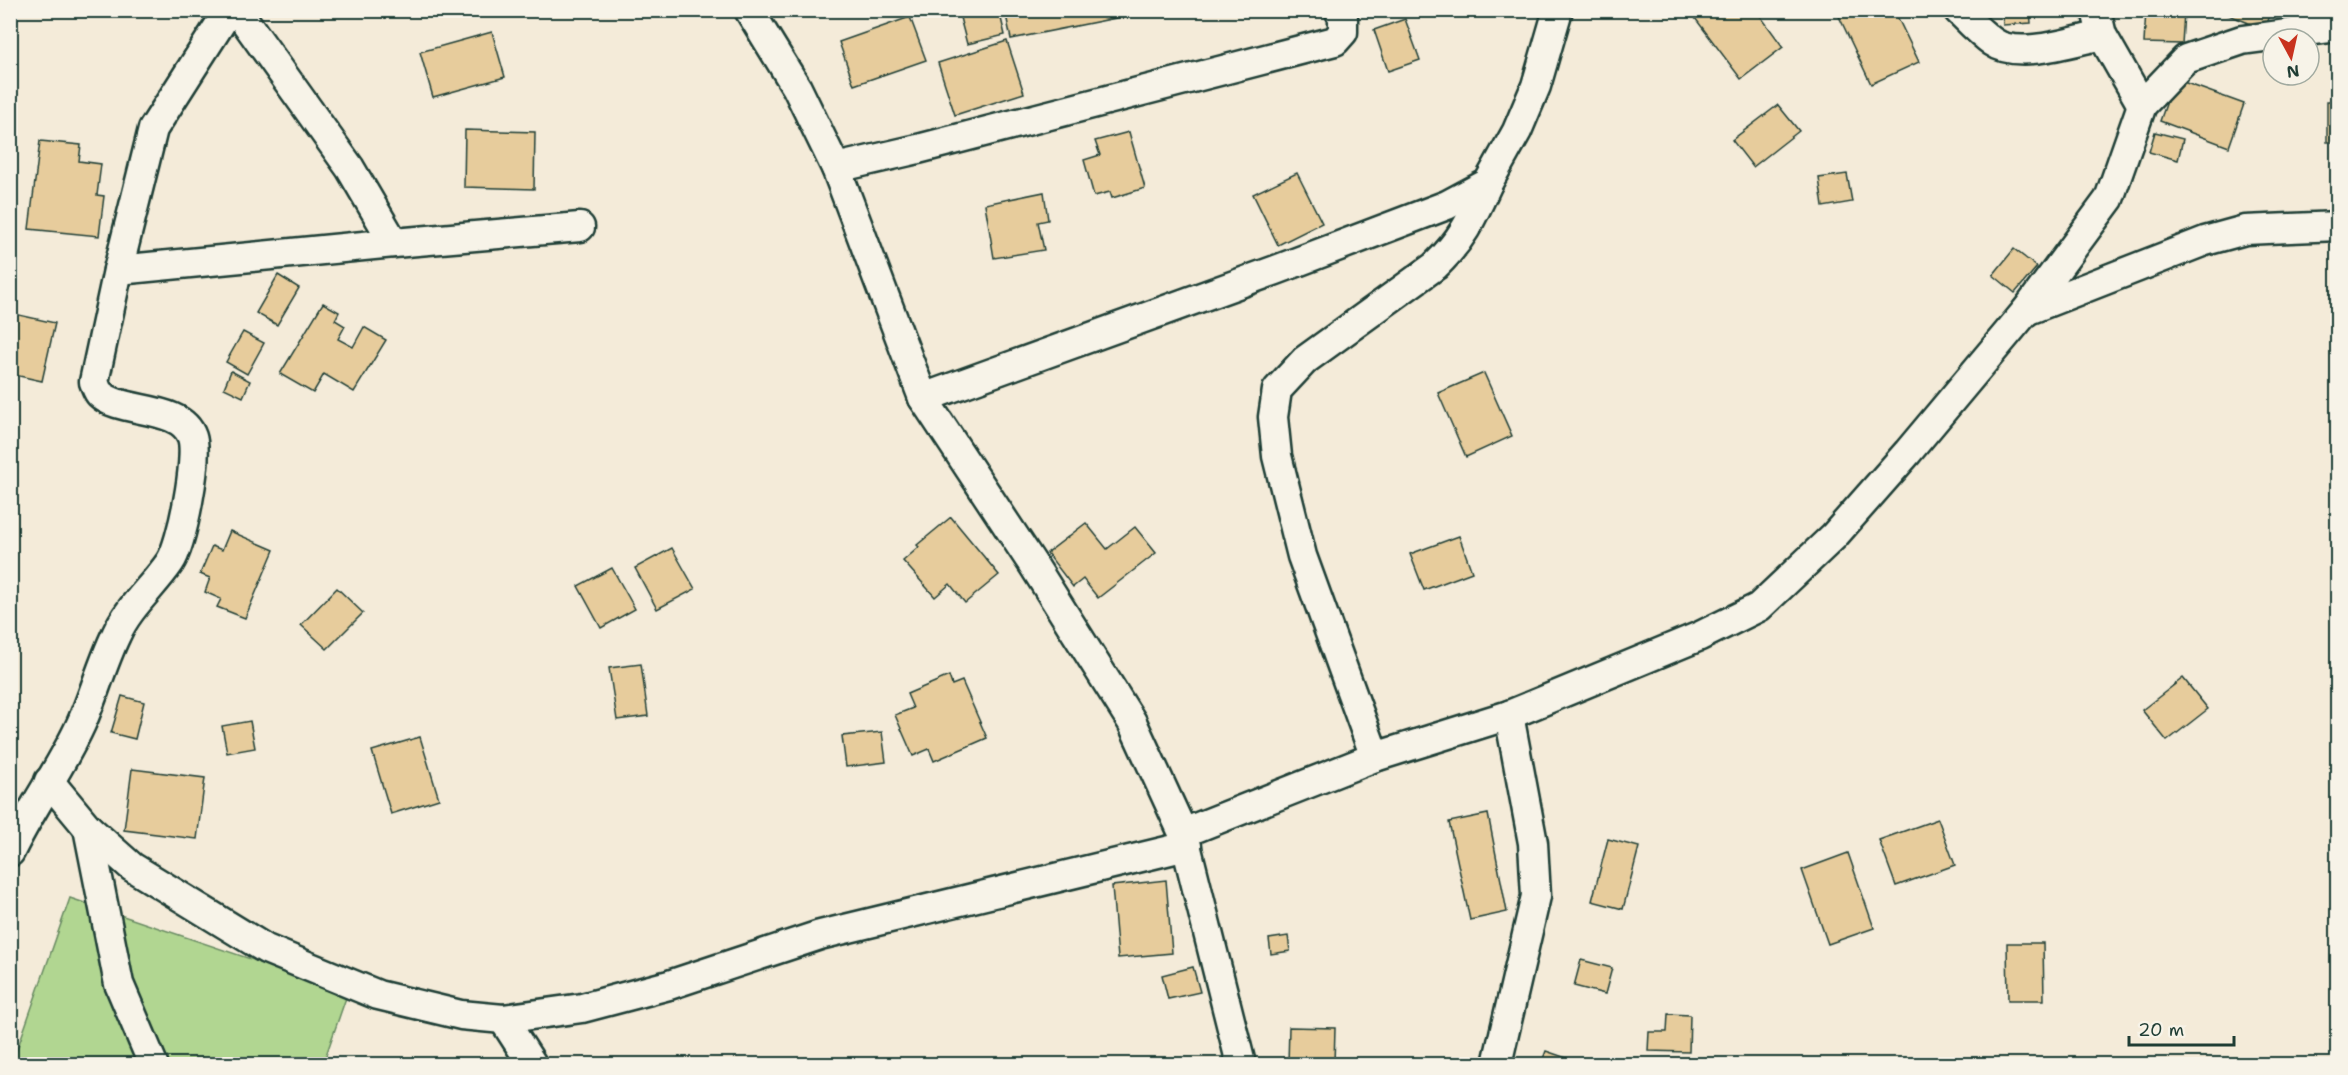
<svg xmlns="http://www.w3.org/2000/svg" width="2348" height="1075" font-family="'Shantell Sans',sans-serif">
<rect width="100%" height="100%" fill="#f4ebd9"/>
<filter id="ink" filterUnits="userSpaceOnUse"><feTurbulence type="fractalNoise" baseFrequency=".0167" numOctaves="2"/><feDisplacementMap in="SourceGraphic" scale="12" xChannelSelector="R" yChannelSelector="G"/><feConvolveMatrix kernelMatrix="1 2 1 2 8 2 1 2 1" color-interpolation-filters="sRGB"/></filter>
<g filter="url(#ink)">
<path fill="#b1d691" stroke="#688a62" stroke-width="1.5" d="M70,898L348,992L323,1064H12Z"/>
<g fill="#e7cc9c" stroke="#1f3d34" stroke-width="1.5">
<path d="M958,10H999L1005,35L967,44Z"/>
<path d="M1005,10H1156L1011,39Z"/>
<path d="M1689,10H1756L1783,47L1741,79Z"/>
<path d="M1836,10H1894L1919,62L1871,84Z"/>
<path d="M2002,10H2030L2031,23L2003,25Z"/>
<path d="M2146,10L2184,12L2182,44L2144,43Z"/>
<path d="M2216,10H2271L2264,29Z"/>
<path d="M910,17L926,60L854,85L839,42Z"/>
<path d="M1405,19L1420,60L1388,71L1374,30Z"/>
<path d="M492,32L505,77L433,97L420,52Z"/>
<path d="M1007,41L1024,93L955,115L938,63Z"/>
<path d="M2175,79L2244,104L2229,147L2160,121Z"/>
<rect x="2327" y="101" width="11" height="41"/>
<path d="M1778,105L1799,131L1753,167L1732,140Z"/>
<path d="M465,130L535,132L534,189L464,187Z"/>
<path d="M1129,132L1145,188L1112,198L1110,192L1094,196L1084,160L1100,155L1095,141Z"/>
<path d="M2155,132L2183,139L2178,160L2149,152Z"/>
<path d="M40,141L81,145L79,161L101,164L97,195L104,196L99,236L29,229Z"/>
<path d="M1297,173L1322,223L1278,245L1253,194Z"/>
<path d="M1847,174L1852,202L1823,207L1819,178Z"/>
<path d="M1044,192L1048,220L1038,222L1044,250L994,258L985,204Z"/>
<path d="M2014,249L2037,267L2015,293L1993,275Z"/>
<path d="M278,275L299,288L277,325L256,313Z"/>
<path d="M323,303L339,312L335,320L345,326L338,339L353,347L364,327L386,340L354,392L324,374L313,393L280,374Z"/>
<path d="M10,313L55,323L42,381L10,374Z"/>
<path d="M243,332L264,343L247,374L226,362Z"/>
<path d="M231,371L250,381L243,397L224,388Z"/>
<path d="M1484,373L1512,436L1466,457L1438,393Z"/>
<path d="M951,517L999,575L965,603L950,584L935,597L903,561L919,547L917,545Z"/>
<path d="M1086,523L1107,549L1135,527L1156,553L1098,598L1083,579L1073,587L1047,553Z"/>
<path d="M230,531L274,550L245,618L217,607L221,599L205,592L210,578L200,574L212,546L222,550Z"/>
<path d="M1459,536L1472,572L1424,590L1410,554Z"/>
<path d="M672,548L695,589L657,609L635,568Z"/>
<path d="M612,568L635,609L601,628L578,586Z"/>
<path d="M337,588L363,613L327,649L301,625Z"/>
<path d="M641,664L648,716L617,720L609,668Z"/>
<path d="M949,676L952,685L962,681L987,738L934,761L929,749L913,756L895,715L913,708L907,694Z"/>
<path d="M2183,678L2208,709L2167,741L2142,710Z"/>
<path d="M122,696L144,702L135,739L111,733Z"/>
<path d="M250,721L255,748L227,753L222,726Z"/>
<path d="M882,732L886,762L846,767L842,736Z"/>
<path d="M420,737L439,799L391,814L372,751Z"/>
<path d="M132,769L205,778L197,839L124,830Z"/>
<path d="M1488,814L1507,912L1470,920L1449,822Z"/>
<path d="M1938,819L1955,865L1896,886L1879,840Z"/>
<path d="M1608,839L1639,847L1623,909L1592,901Z"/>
<path d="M1848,853L1874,928L1828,944L1802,870Z"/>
<path d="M1166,880L1172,953L1118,958L1112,886Z"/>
<path d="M1288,936L1290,951L1271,954L1269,939Z"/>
<path d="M2007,943H2043L2044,1000H2008Z"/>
<path d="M1581,960L1612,968L1605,994L1574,986Z"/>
<path d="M1193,967L1200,992L1168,999L1162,975Z"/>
<path d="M1668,1014L1690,1015L1689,1052L1648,1051L1649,1032H1667Z"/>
<path d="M1289,1027L1335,1028L1334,1064H1288Z"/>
<path d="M1546,1051L1575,1061L1574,1064H1541Z"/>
</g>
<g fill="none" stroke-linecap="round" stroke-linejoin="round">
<defs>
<g id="minor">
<path d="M237,10L350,168L394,243"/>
<path d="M749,10L797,88L836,168L923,398L1034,566L1132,722L1183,833L1241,1064"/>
<path d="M1958,10C1969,21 1980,33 1993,42C2018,60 2073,41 2102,35"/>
<path d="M2096,10L2102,35L2142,105"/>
<path d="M836,168L918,149L1335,41L1343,32V17L1339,10"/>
<path d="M118,270L394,243L580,227"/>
<path d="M2026,311L2205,241L2245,230L2338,226"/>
<path d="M923,398L1276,270L1447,205L1488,183L1517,131L1536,86L1558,10"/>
<path d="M1375,757L1302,556L1277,456L1273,417L1277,390L1305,360L1435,266C1463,239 1472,218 1488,183"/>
<path d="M49,781L88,828L132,867L266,949L378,995L461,1015L503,1019L582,1008L669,985L820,935L1187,846"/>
<path d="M88,828L119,984L153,1064"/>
<path d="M1183,833L1375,757L1509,715L1700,636L1759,607L1834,536L1908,452L2026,311L2109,199L2142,105L2186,59L2242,40L2338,27"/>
<path d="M10,852C31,808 61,768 81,724C94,695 102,664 116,635C129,606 153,587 170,562C182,544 199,458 192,437C181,404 120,414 100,394C97,391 96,386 94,382L118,270L153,129L229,10"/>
<path d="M503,1019L532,1064"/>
<path d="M1497,1064L1536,896L1533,843L1509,715"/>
</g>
</defs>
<use href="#minor" stroke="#1f3d34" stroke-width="33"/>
<use href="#minor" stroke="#f7f3e8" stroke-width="28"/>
</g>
</g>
<rect width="2348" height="1075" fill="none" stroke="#f7f3e8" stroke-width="36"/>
<rect x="18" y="18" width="2312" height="1039" fill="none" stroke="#1f3d34" stroke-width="2" filter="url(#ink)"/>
<g transform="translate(2291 57) rotate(172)"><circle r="28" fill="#f7f3e8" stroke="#a1aaa0" stroke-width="1.5"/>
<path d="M0-4.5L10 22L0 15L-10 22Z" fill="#c8321e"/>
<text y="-9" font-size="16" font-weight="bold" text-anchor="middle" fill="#1f3d34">N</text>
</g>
<path d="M2129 1036v9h105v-9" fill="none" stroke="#1f3d34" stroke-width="3"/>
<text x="2138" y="1036" font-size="18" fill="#1f3d34" stroke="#f7f3e8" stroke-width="4.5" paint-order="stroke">20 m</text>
</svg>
